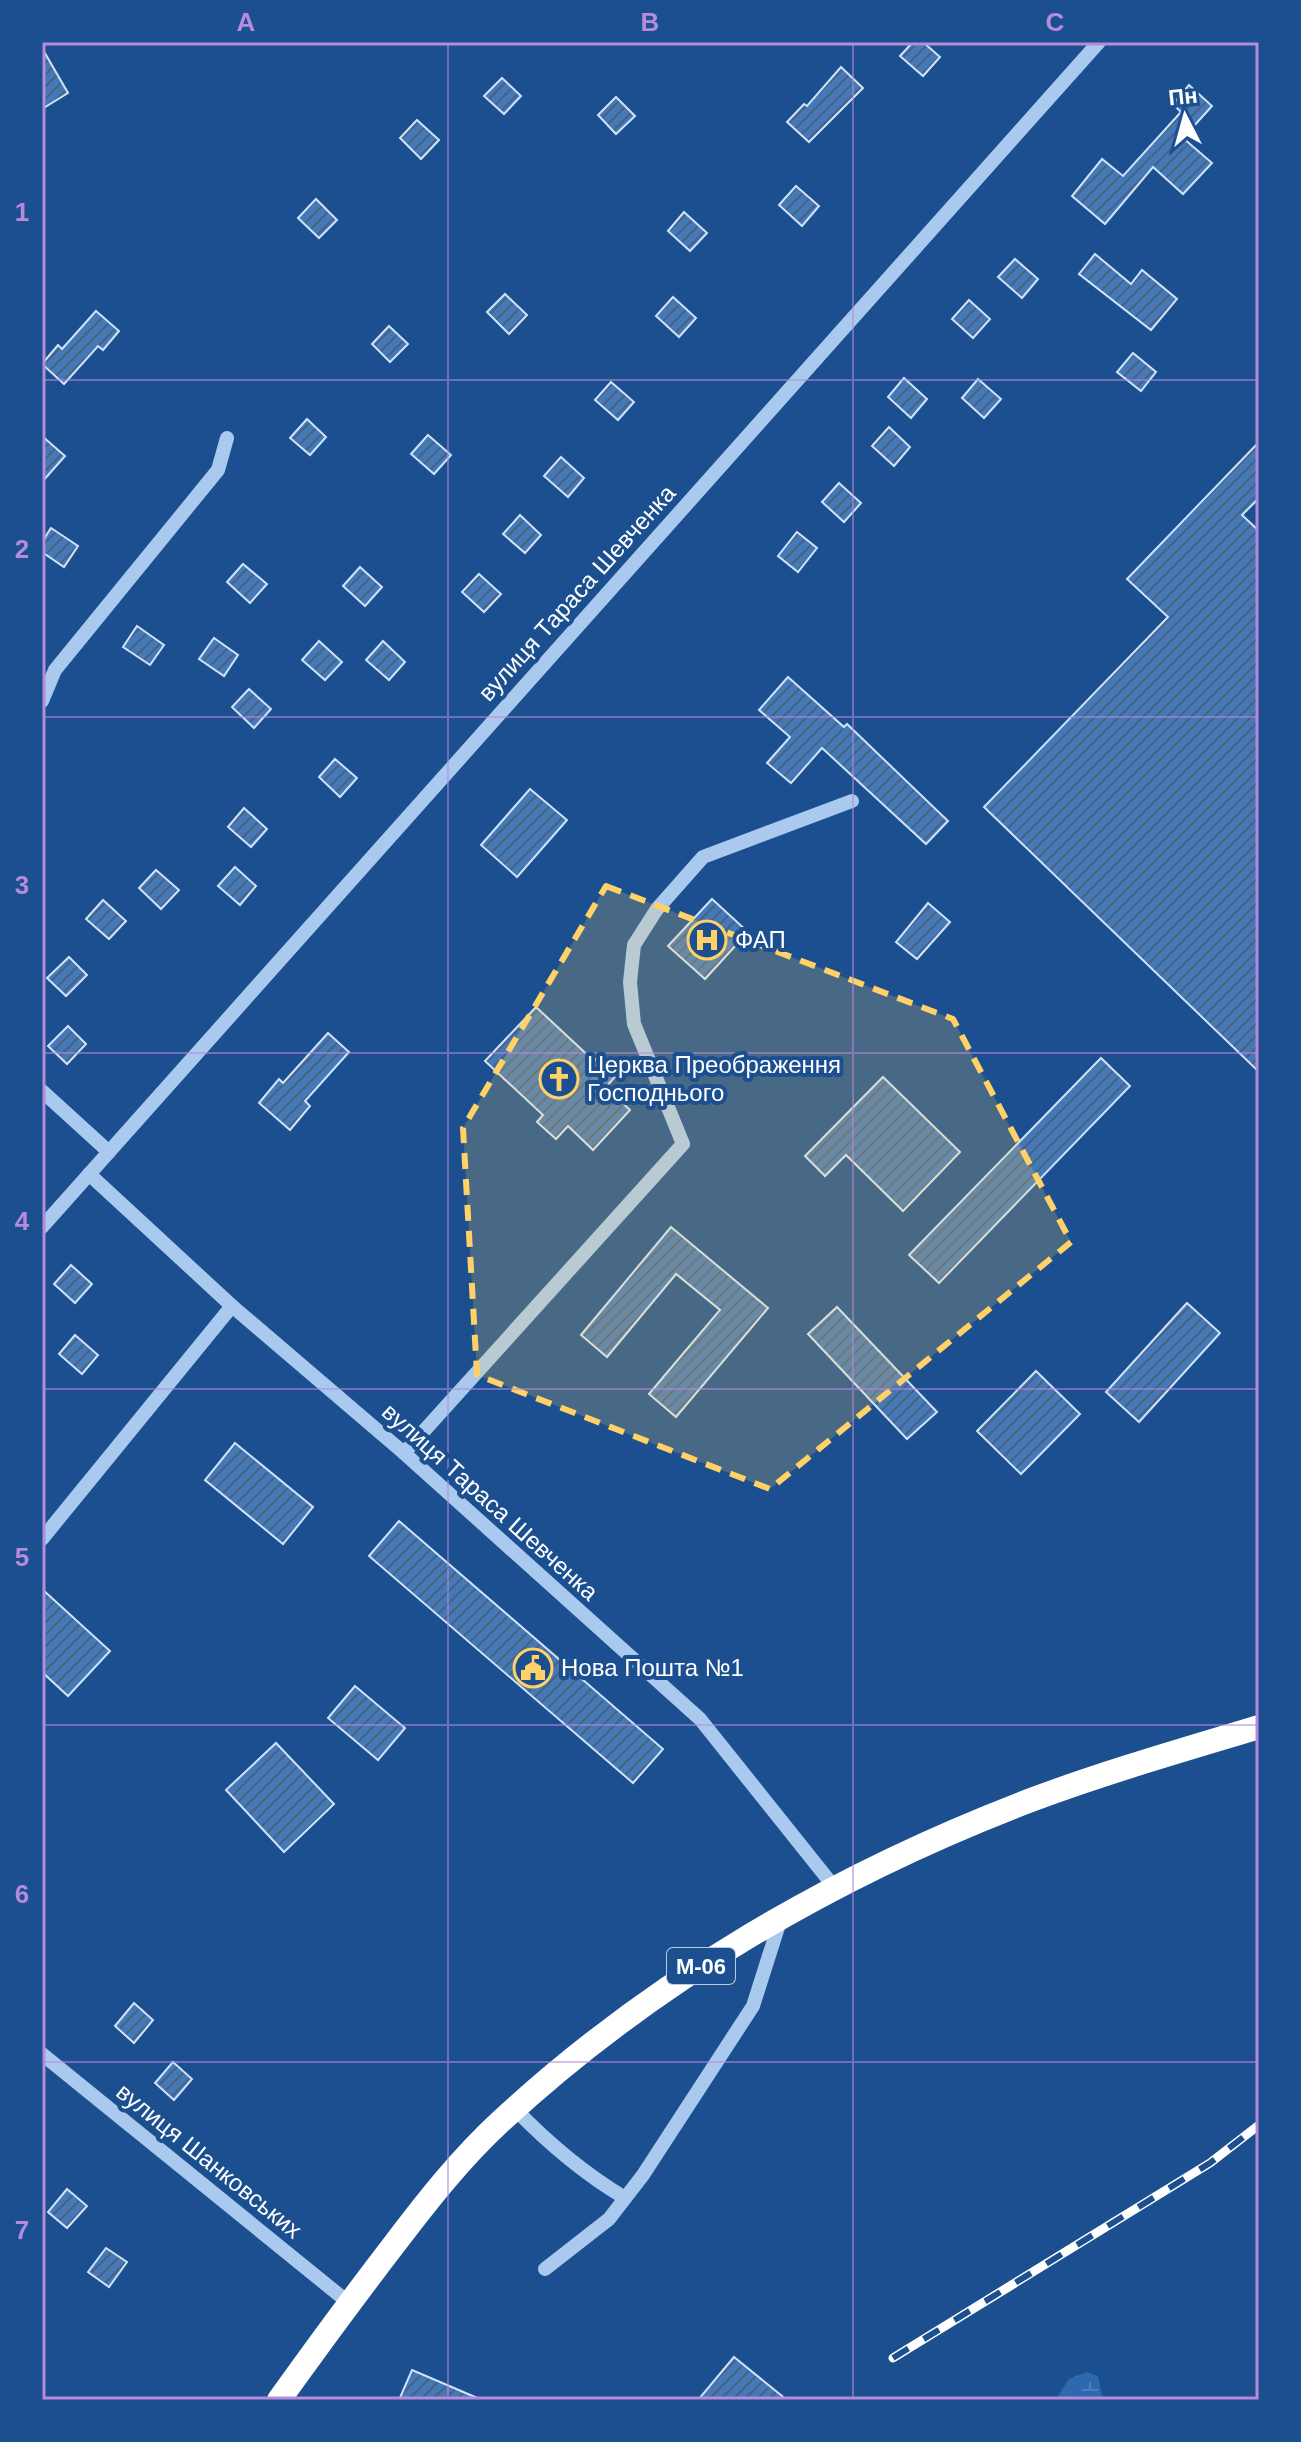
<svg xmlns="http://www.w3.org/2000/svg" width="1301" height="2442" font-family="Arial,sans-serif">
<defs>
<pattern id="wetland-marsh" width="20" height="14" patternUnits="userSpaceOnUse" patternTransform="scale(2)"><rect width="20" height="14" fill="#2e69ad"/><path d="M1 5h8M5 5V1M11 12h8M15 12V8" fill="none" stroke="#4d80b9"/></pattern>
<pattern id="building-hatch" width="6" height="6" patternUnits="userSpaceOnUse" patternTransform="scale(2)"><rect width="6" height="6" fill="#4478b7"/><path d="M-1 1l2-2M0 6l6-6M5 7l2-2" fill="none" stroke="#486282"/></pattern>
</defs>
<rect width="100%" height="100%" fill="#1b4f8f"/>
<path fill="url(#wetland-marsh)" d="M1087,2372L1098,2376L1103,2400H1055L1069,2379Z"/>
<g fill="url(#building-hatch)" stroke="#cfe3fa" stroke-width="2">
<path d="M913,42H923L940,57L923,76L900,56Z"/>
<path d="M42,48L68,93L42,109Z"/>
<path d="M841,67L863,88L809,142L787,122L804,104L807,106Z"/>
<path d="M502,78L521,96L504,114L484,96Z"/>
<path d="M1189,85L1212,106L1183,138L1212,163L1183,194L1153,167L1105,224L1072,196L1102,159L1123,176L1181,112L1173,104Z"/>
<path d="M616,97L635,116L616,134L598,115Z"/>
<path d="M417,120L439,140L421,159L400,138Z"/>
<path d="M796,186L819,206L802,226L779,205Z"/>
<path d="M316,199L337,220L319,238L298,218Z"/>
<path d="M684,212L707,233L690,251L668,231Z"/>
<path d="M1095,254L1131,284L1142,270L1177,299L1151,330L1079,274Z"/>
<path d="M1015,259L1038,279L1022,298L998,277Z"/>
<path d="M505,294L527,315L509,334L487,312Z"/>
<path d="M673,297L696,318L679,337L656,316Z"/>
<path d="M969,300L990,319L973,338L952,319Z"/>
<path d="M96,311L119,331L103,350L98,346L64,384L42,364L58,345L62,349Z"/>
<path d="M389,326L408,344L390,362L372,344Z"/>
<path d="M1133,353L1156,372L1141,391L1117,372Z"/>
<path d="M904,378L927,399L911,418L888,397Z"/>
<path d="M978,379L1001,399L984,418L962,398Z"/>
<path d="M611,382L634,402L618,420L595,400Z"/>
<path d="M307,419L326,437L310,455L290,438Z"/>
<path d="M889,427L910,447L894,466L872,446Z"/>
<path d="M428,435L451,455L434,474L411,454Z"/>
<path d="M42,436L65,456L42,482Z"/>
<path d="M1259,442V498L1242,515L1259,531V1072L984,807L1168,617L1127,579Z"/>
<path d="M561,457L584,478L568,497L544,476Z"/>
<path d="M839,483L861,503L844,522L822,502Z"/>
<path d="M520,515L541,535L525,553L503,534Z"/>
<path d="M51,528L78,546L64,567L42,552V542Z"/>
<path d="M797,532L817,548L798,572L778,556Z"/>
<path d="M243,564L267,584L250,603L227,582Z"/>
<path d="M360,567L382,587L365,606L343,586Z"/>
<path d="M479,574L501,594L484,612L462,592Z"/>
<path d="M137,626L164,645L150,665L123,647Z"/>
<path d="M214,638L238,655L224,676L199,659Z"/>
<path d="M319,641L342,662L325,680L302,660Z"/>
<path d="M383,641L405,662L389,680L366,660Z"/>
<path d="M788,677L844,727L847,724L948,821L926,844L822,748L791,783L767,763L790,737L759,710Z"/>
<path d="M249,689L271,709L254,728L232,707Z"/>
<path d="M335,759L357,778L340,797L319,777Z"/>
<path d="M530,789L567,820L517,877L481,845Z"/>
<path d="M244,808L267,829L251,847L228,827Z"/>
<path d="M235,867L256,886L240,905L218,886Z"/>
<path d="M156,870L179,890L161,909L139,888Z"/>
<path d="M712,899L748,932L705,979L668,946Z"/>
<path d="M103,900L126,921L109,939L86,919Z"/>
<path d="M928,903L950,922L917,959L896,942Z"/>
<path d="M69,957L87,975L66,996L47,978Z"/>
<path d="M536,1007L594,1061L601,1054L620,1071L606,1087L630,1110L593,1150L568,1126L556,1139L537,1122L543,1115L485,1061Z"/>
<path d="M68,1026L86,1044L67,1064L48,1046Z"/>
<path d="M328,1033L349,1052L305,1101L310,1106L290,1130L259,1103L279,1079L283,1083Z"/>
<path d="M1101,1058L1130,1086L939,1283L909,1255Z"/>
<path d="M883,1077L960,1152L903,1211L846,1155L825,1176L805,1156Z"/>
<path d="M671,1227L768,1308L676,1417L649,1394L720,1310L676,1274L607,1357L581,1335Z"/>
<path d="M71,1265L92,1284L75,1303L54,1284Z"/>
<path d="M1187,1303L1220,1333L1139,1422L1106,1392Z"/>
<path d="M837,1307L937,1412L907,1439L808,1334Z"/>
<path d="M75,1335L98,1355L82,1374L59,1354Z"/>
<path d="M1036,1371L1080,1414L1021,1474L977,1431Z"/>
<path d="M235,1443L313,1507L283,1544L205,1480Z"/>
<path d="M399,1521L663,1749L633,1783L369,1556Z"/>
<path d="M42,1589L110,1651L68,1696L42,1672Z"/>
<path d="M355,1686L405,1728L378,1760L328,1718Z"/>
<path d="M276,1743L334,1804L284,1852L226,1790Z"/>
<path d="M134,2003L153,2020L134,2043L115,2026Z"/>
<path d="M173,2062L192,2079L174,2100L155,2083Z"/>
<path d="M67,2189L87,2206L67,2228L48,2212Z"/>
<path d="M106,2248L127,2262L109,2287L88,2272Z"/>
<path d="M734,2357L787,2400H698Z"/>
<path d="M412,2370L482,2400H399Z"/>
</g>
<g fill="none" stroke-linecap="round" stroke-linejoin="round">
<g stroke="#a9c9ee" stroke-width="14">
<path d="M42,701L55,670L218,470L227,438"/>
<path d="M42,1091L109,1152"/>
<path d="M89,1174L232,1306L404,1453L700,1719L835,1888"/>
<path d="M42,1227L1099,42"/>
<path d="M404,1453L683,1144L634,1024L630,982L634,945L657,909L703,857L852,801"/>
<path d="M42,1539L232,1306"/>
<path d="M42,2054L349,2303"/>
<path d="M515,2109C549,2144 583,2173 625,2198"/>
<path d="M545,2269L609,2219L643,2175L753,2006L781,1918"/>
</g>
<path stroke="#fff" stroke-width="24" d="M279,2400C317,2347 356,2294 396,2242C428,2200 461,2158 500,2122C653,1980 837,1874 1031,1800C1106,1772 1183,1750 1259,1727"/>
<defs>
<path id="rail" d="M893,2358L1210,2163L1259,2125"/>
</defs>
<use href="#rail" stroke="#fff" stroke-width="9"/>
<use href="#rail" stroke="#1b4f8f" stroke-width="6" stroke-dasharray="18" stroke-linecap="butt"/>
</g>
<path fill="#ffd166" fill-opacity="0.2" stroke="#ffd166" stroke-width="6" stroke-dasharray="16 10" stroke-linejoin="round" d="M606,886L953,1019L1071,1242L770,1489L477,1375L463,1128Z"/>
<path fill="none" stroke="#b68bdc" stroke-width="2" stroke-opacity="0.55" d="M448,42V2400M853,42V2400M42,380H1259M42,717H1259M42,1053H1259M42,1389H1259M42,1725H1259M42,2062H1259"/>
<defs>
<symbol id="hospital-ring" viewBox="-11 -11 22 22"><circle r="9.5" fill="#1b4f8f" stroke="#ffd166" stroke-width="1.5"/><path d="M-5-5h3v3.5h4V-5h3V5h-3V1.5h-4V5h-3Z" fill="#ffd166"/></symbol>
<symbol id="church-ring" viewBox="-11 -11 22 22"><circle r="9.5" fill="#1b4f8f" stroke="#ffd166" stroke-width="1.5"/><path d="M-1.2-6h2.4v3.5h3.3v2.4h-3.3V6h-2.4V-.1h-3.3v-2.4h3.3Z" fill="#ffd166"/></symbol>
<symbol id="civic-ring" viewBox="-11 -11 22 22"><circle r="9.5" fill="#1b4f8f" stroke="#ffd166" stroke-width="1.5"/><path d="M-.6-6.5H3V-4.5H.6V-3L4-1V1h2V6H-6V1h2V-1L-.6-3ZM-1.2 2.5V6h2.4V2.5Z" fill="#ffd166"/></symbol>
</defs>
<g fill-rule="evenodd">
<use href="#hospital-ring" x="685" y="918" width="44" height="44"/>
<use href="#church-ring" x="537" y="1057" width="44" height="44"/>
<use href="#civic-ring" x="511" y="1646" width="44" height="44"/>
</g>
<g text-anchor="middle" stroke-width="8" stroke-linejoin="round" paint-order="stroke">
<rect fill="#1b4f8f" stroke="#bbcadd" stroke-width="2" x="667" y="1948" width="68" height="36" rx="6"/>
<g font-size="22" font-weight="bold" fill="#fff">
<text x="701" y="1974">М-06</text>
</g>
<g font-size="24" fill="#fff" stroke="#1b4f8f">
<text transform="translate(577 593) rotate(-48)" y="8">вулиця Тараса Шевченка</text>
<text transform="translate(490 1502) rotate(42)" y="8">вулиця Тараса Шевченка</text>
<text transform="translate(209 2161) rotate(39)" y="8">вулиця Шанковських</text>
</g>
<g font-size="24" fill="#fff" stroke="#1b4f8f" text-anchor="start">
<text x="735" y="948">ФАП</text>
<text x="587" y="1073">Церква Преображення<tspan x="587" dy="28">Господнього</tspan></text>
<text x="561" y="1676">Нова Пошта №1</text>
</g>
</g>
<rect width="1301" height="2442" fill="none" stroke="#1b4f8f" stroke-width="88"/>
<g transform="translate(1185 116) rotate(354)" stroke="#1b4f8f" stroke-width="6" paint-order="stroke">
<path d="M0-6L14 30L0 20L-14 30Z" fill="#ffffff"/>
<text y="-12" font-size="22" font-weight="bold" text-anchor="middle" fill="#ffffff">Пн</text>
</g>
<rect x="44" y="44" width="1213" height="2354" fill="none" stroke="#b68bdc" stroke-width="3"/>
<g font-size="26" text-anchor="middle" font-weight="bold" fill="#b68bdc">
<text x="246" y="31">A</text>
<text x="650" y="31">B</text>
<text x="1055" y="31">C</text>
<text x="22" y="221">1</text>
<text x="22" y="558">2</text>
<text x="22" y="894">3</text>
<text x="22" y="1230">4</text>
<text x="22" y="1566">5</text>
<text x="22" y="1903">6</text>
<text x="22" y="2239">7</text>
</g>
</svg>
